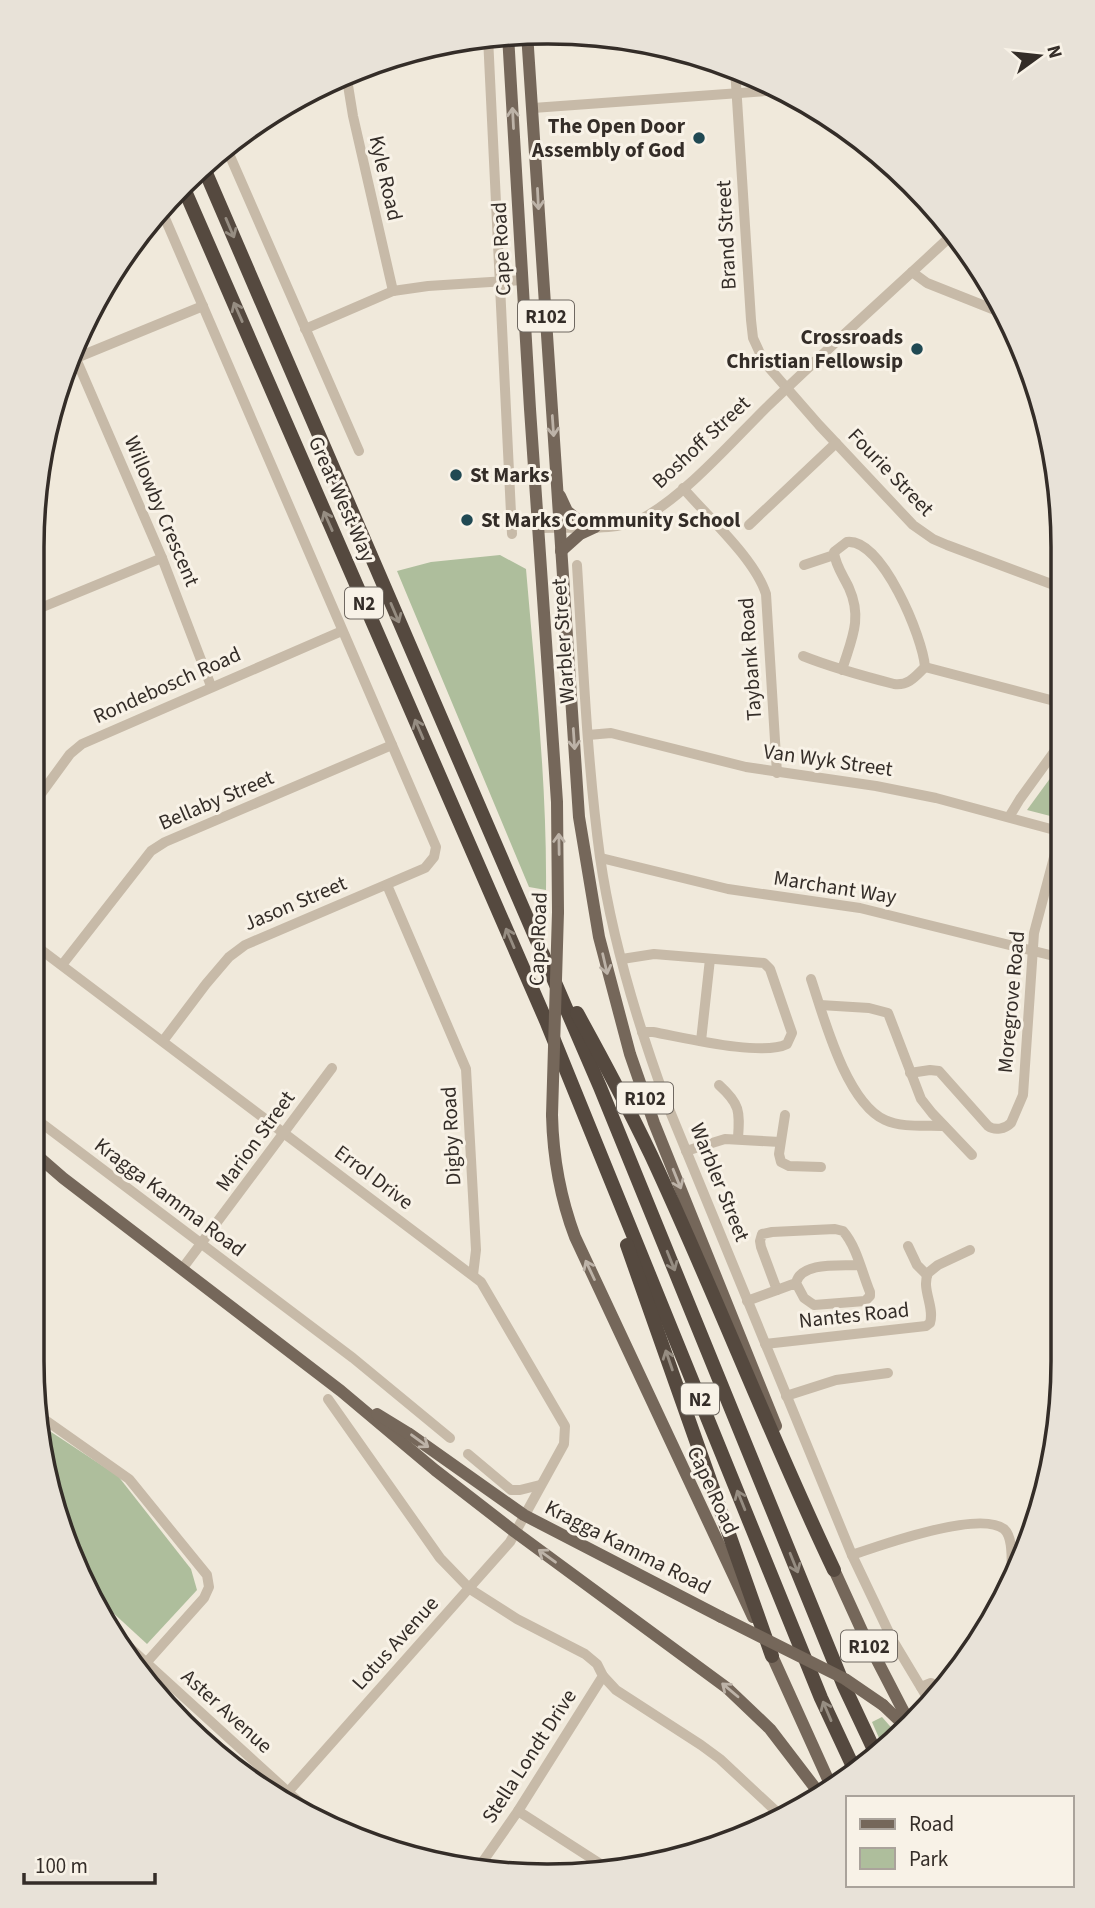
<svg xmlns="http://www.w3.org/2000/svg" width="1095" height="1908" font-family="'Source Sans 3',sans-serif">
<rect width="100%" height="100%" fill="#f0e9db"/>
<g fill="#aebe9c">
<path d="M500,555L526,569C535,676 547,783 546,890L529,887L397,571L431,562Z"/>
<path d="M1062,762V819L1027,810Z"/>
<path d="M42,1426L118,1476L191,1569L197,1590L147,1644L98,1599L59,1526Z"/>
<path d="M882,1717L896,1733L883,1747L872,1722Z"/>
</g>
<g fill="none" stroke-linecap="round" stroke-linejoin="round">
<g stroke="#c7baa8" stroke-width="10">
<path d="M488,37L512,534"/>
<path d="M735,68L751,320L753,338L764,362L819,425L913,525L933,539L947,545L1062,588"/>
<path d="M346,73L353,116L393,291"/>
<path d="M533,108L780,90"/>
<path d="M226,147L359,451"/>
<path d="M161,209L436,847L434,857L425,868L245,945L229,957L206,984L163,1041"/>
<path d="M912,272L927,283L1005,314"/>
<path d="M305,329L393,291L428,286L522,280"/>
<path d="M73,352L162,558L211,686"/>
<path d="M76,358L203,306"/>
<path d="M683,488C708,517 755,559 766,594L777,773"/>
<path d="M749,525L836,443"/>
<path d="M538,528C569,526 616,533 643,518C686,495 734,439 769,405C829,347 892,291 952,235"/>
<path d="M577,565C583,662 587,761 600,857C612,941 638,1025 667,1104L852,1555L892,1639L928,1699"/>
<path d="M804,565L834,555"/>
<path d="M33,611L162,558"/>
<path d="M803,656C833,668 863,676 894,684C908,686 915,677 925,667C923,638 882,538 847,542L834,552C835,565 844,577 849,588C863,619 851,640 842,670"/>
<path d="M925,667L1062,703"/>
<path d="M588,735L611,733L746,767L876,786L936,798L1062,832"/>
<path d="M32,806L70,754L82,744L342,631"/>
<path d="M1009,817L1020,799L1062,741"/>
<path d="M601,858L728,889L860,908L1062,958"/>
<path d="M387,885L466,1069L476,1250L473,1275"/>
<path d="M32,943L481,1282L565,1426L564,1444L510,1542L288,1792"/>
<path d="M622,959L654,954L764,963L770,969L792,1033L787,1044C762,1057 682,1037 653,1032H642"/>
<path d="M62,965L151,851L165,842L392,745"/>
<path d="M811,979C824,1018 846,1102 885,1120C902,1128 926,1125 944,1126"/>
<path d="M820,1005L869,1008L888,1013L921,1099L932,1113L972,1155"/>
<path d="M701,1041L710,959"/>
<path d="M910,1073L930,1070L939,1071L988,1126C995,1131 1005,1129 1011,1123L1023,1095L1034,933L1061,831"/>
<path d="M719,1085C740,1104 740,1111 738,1138"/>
<path d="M785,1115L779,1154L781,1162L789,1166L821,1167"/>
<path d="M32,1116L353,1358L450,1438"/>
<path d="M686,1151L725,1139L780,1142"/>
<path d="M908,1246L917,1265L927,1275"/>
<path d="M182,1269L332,1068"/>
<path d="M796,1283L804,1298L814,1305L865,1301L870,1296V1292C862,1273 857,1247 843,1231L835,1229L772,1232L762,1234L760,1241L761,1247L777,1290L796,1283C801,1261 841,1266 859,1265"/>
<path d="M747,1301L777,1290"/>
<path d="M765,1344L926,1326L930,1323C935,1306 921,1290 928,1273L938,1265L970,1250"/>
<path d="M786,1396L836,1380L888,1373"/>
<path d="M328,1399L440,1558L470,1589L517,1619L585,1654L597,1664L603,1676L518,1811L479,1867"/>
<path d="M41,1417L129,1479L207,1575L209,1587L204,1598L146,1663"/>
<path d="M468,1454L511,1490H520L540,1485"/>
<path d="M852,1555C881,1545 979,1510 1004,1529C1014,1538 1011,1563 1012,1576"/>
<path d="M118,1637L310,1812"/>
<path d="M603,1676L616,1690L701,1745L720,1759L779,1814"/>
<path d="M921,1687L931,1683L939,1687"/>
<path d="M518,1811L605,1867"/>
</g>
<g stroke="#75675a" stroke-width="12">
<path d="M527,33L579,817L599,937L630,1054L654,1123L776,1426"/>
<path d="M508,35L530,409L557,802L558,912"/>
<path d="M560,496L567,511L586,527"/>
<path d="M561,551L580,534L595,527"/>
<path d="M552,1115C553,1157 560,1197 575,1237L753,1617"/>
<path d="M32,1151L63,1178L341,1391L435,1470L515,1532L727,1688L770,1729L819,1793"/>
<path d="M377,1414L408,1433L524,1515L721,1617"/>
<path d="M831,1563L862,1631L908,1720"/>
<path d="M769,1649L831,1786"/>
<path d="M883,1705L904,1725"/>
</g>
<g stroke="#55493f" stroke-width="14">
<path d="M203,166L600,1087L844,1686L876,1754"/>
<path d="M182,184L547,1023L821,1698L856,1773"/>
<path d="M577,1013C603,1060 628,1107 651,1155C715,1292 769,1434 834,1570"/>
<path d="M627,1245L772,1656"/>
</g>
<g stroke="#75675a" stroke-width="12">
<path d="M552,1115L558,912"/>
<path d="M721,1617L845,1679L883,1705"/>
</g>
</g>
<defs><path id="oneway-shaft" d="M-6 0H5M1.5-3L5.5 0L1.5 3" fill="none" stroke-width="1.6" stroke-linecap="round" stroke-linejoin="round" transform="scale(1.75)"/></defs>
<g stroke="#bdb3a8">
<use href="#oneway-shaft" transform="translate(513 118) rotate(-93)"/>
<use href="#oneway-shaft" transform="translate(538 199) rotate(87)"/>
<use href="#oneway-shaft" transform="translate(553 426) rotate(86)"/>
<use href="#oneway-shaft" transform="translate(574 739) rotate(86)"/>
<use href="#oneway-shaft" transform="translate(559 844) rotate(-91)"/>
<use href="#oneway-shaft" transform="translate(605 964) rotate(77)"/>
<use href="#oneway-shaft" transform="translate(677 1179) rotate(68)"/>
<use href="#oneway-shaft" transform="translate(590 1270) rotate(-115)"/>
<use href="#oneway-shaft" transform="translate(420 1441) rotate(36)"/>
<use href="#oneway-shaft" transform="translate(547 1556) rotate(-144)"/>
<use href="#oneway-shaft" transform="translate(730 1690) rotate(-140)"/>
</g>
<g stroke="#968d82">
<use href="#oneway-shaft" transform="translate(230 228) rotate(67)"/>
<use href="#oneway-shaft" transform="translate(238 312) rotate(-114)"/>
<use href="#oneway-shaft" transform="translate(328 521) rotate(-114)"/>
<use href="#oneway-shaft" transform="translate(395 613) rotate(67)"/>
<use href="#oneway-shaft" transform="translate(419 729) rotate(-113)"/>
<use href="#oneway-shaft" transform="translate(510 938) rotate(-113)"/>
<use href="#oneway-shaft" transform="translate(671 1261) rotate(68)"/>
<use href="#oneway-shaft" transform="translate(669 1360) rotate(-109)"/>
<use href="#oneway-shaft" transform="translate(741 1500) rotate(-112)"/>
<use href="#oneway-shaft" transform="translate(794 1563) rotate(68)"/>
<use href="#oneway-shaft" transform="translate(827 1711) rotate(-113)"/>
</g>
<g fill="#204953" stroke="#f8f2e7" stroke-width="2.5">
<circle cx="699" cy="138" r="7"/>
<circle cx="917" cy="349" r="7"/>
<circle cx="456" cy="475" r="7"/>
<circle cx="467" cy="520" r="7"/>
</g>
<g text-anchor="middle" stroke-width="6" stroke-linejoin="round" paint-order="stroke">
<g fill="#f8f2e7" stroke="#6f6861" stroke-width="2">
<rect x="518" y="300.5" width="56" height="31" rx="5"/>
<rect x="345" y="587.5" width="38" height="31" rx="5"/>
<rect x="617" y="1082.5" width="56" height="31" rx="5"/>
<rect x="681" y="1383.5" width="38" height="31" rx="5"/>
<rect x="841" y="1630.5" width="56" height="31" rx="5"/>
</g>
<g font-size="19" font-weight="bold" fill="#342d28">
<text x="546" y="323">R102</text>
<text x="364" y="610">N2</text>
<text x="645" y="1105">R102</text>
<text x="700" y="1406">N2</text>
<text x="869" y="1653">R102</text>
</g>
<g font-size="21" font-weight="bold" fill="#342d28" stroke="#f8f2e7" text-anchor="end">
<text x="685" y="133">The Open Door<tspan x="685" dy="24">Assembly of God</tspan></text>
<text x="903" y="344">Crossroads<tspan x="903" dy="24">Christian Fellowsip</tspan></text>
<text x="470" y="482" text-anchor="start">St Marks</text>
<text x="481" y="527" text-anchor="start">St Marks Community School</text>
</g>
<g font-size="21" fill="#342d28" stroke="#f8f2e7">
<text transform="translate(386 178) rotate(77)" y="7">Kyle Road</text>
<text transform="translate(726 235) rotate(-93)" y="7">Brand Street</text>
<text transform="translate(501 249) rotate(-93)" y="7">Cape Road</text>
<text transform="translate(701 442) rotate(-43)" y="7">Boshoff Street</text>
<text transform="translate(891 472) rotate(46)" y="7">Fourie Street</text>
<text transform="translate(342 499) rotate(66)" y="7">Great West Way</text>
<text transform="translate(162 511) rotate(67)" y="7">Willowby Crescent</text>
<text transform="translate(563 641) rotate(-94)" y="7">Warbler Street</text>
<text transform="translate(750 659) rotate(-94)" y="7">Taybank Road</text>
<text transform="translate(167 685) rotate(-24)" y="7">Rondebosch Road</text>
<text transform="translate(828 760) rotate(8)" y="7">Van Wyk Street</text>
<text transform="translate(216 800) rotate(-23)" y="7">Bellaby Street</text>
<text transform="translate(835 887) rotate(9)" y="7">Marchant Way</text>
<text transform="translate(295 903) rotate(-23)" y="7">Jason Street</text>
<text transform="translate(538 939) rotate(-88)" y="7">Cape Road</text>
<text transform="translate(1011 1002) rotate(-85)" y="7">Moregrove Road</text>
<text transform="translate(451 1136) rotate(-93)" y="7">Digby Road</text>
<text transform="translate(255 1141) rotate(-54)" y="7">Marion Street</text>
<text transform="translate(374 1177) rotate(37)" y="7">Errol Drive</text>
<text transform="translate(720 1182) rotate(68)" y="7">Warbler Street</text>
<text transform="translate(170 1197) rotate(37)" y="7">Kragga Kamma Road</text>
<text transform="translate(854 1315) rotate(-6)" y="7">Nantes Road</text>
<text transform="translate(713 1490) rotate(65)" y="7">Cape Road</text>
<text transform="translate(628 1547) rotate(27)" y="7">Kragga Kamma Road</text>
<text transform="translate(395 1643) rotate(-48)" y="7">Lotus Avenue</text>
<text transform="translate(227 1711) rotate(42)" y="7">Aster Avenue</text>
<text transform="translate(529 1756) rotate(-57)" y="7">Stella Londt Drive</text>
</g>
</g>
<path d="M0 0H1095V1908H0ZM547 44H548A503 503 0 0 1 1051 547V1361A503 503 0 0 1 548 1864H547A503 503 0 0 1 44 1361V547A503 503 0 0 1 547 44Z" fill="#e8e2d8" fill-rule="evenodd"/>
<path fill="none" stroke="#342d28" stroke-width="3.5" d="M547 44H548A503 503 0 0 1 1051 547V1361A503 503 0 0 1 548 1864H547A503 503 0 0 1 44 1361V547A503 503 0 0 1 547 44Z"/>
<rect x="846" y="1796" width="228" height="91" fill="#f8f2e7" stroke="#aaa39b" stroke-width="2"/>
<rect x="860" y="1819" width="35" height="10" fill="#75675a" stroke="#aaa39b" stroke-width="2"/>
<text x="909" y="1831" font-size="21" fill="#342d28">Road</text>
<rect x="860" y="1848" width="35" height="21" fill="#aebe9c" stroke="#aaa39b" stroke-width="2"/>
<text x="909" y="1866" font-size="21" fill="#342d28">Park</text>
<g transform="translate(1039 56) rotate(75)" stroke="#f8f2e7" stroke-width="5" paint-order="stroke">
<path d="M0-5L12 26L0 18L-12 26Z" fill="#342d28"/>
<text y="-10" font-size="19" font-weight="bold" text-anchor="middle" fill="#342d28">N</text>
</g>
<path d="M24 1873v10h131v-10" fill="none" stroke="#342d28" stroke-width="3.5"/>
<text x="35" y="1873" font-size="21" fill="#342d28" stroke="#f8f2e7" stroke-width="5" paint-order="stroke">100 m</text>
</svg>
